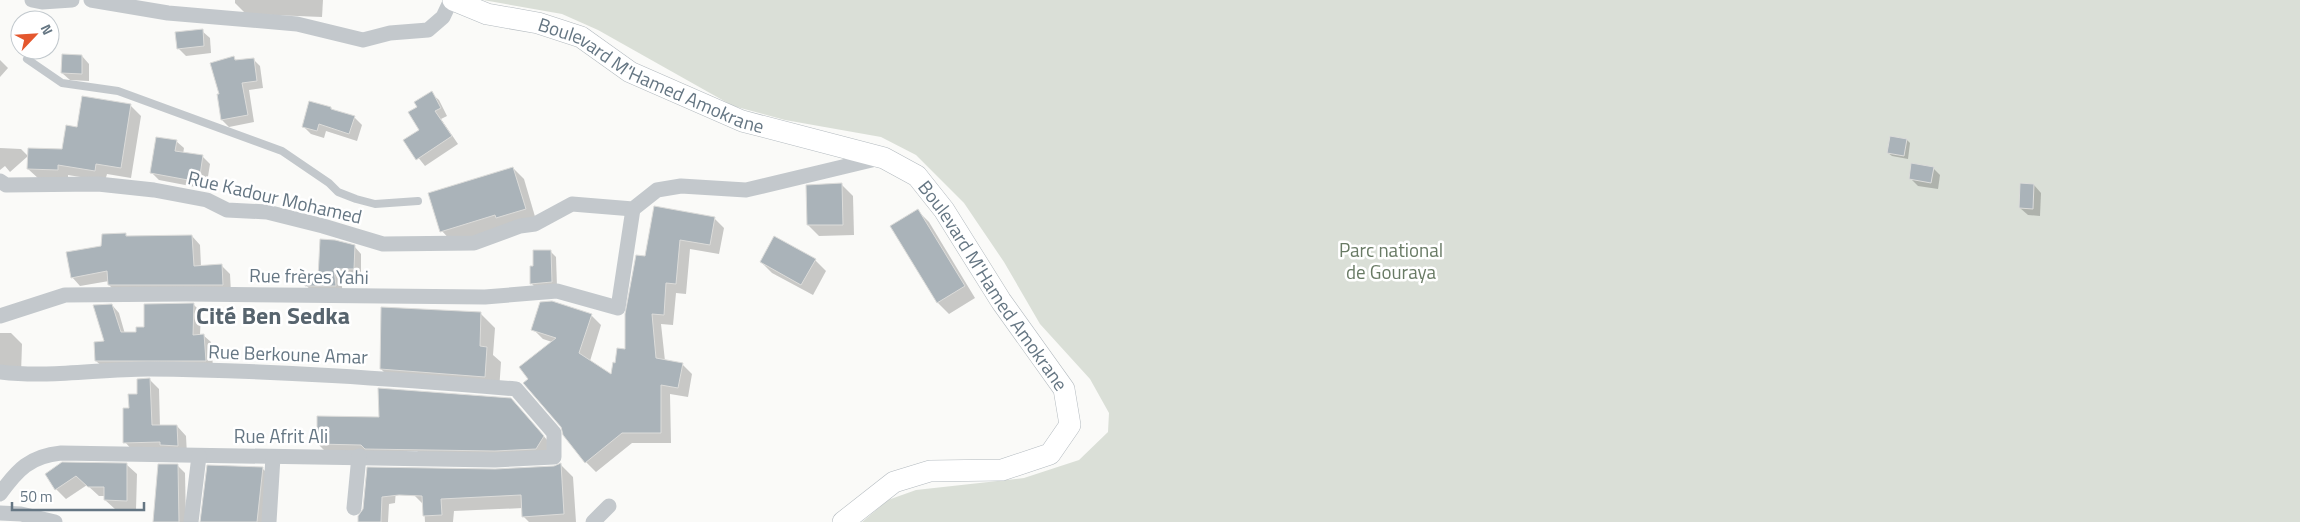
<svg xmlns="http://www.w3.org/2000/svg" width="2300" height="522" font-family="'Titillium Web',sans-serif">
<rect width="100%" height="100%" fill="#fafaf8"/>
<path fill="#dadfd7" d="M483,0H2300V522H862L888,500L916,490L1024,478L1079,460L1108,432L1109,413L1090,379L1040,324L1004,262L964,203L916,155L881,137L785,120L733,106L598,30L562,14Z"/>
<g fill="#0003">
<path d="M235,0H323L322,17L246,14L235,3Z"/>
<path d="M202,31L210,38L211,53L186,56L178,48Z"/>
<path d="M82,56L89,64V81L70,80L62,73Z"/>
<path d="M233,57L237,61L253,59L260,66L263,88L249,90L254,122L229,127L222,120L221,95Z"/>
<path d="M0,60L8,68L0,77Z"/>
<path d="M431,93L439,100L447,116L441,119L458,144L425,166L405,141L420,130L418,108Z"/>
<path d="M83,97L131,106L141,116L131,178L107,174L105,181L68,175V180L39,179L28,169L63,151L78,129Z"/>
<path d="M331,108L334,111L354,117L362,125L357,141L326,131L324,138L311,134L304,127Z"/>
<path d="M1907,140L1910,143L1908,159L1892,156L1888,153Z"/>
<path d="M176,141L184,148L183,154L202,156L210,164L206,189L159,180L152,173Z"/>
<path d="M0,148L21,149L28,156L10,172L5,166L0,170Z"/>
<path d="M513,168L524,179L536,220L453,243L442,231Z"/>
<path d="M1933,168L1940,175L1938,189L1918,186L1910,178Z"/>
<path d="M842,185L853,196L854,235L819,236L808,225Z"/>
<path d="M2034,185L2041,193L2040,216L2028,215L2020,208Z"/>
<path d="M918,211L929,222L975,298L949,314L938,303L892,226Z"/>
<path d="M714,218L724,228L719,254L690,249L686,294L676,293L673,325L661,324L665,361L682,364L692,374L688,397L670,394L671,443H632L596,472L586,462L530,379L552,342L543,339L533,329L591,315L601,325L590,361L611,376L626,351L646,257Z"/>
<path d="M126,235L128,237L192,236L200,245L201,266L221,265L230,274L231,293H117L109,285V281L80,286L72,277L102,248Z"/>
<path d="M354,246L361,254V276L340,275L343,293H313L306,285L319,279L318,269Z"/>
<path d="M550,251L556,257L557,287L537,289L531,283L534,267Z"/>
<path d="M815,260L826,271L813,295L772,273L761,262Z"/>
<path d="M112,305L119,313L125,334H137L194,305L201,312L200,335H203L211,342L213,367L104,368L96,361L105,342Z"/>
<path d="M481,314L495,328L493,355L501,362L499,391L395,383L381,369Z"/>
<path d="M0,333H11L22,344L21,374H0Z"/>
<path d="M150,380L159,389L160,427L177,426L186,436L187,455L134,452L125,442L130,409Z"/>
<path d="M511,399L555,449L549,460L427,461L417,451H404L403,461L330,456L318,444L380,418Z"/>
<path d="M127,465L137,474L136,510L115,509L105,500V496H99L87,485L66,499L56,489L46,474Z"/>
<path d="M561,465L573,477L576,522H529L523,516V508L454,511L453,522H425L424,505L414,495L496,471L555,468Z"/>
<path d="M178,466L185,473L186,522H154Z"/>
<path d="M262,468L270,476L265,522H202Z"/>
<path d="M397,476L395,503L389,504L388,522H359Z"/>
</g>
<g fill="#aab3b9" stroke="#dcdcda">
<path d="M203,29L204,46L177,49L175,32Z"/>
<path d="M62,54L82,55V74L61,73Z"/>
<path d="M234,56L235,60L254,58L257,81L242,83L248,115L221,120L217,94H219L210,63Z"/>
<path d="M432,91L441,108L435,111L452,136L416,160L403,140L419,130L408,112L417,107L414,102Z"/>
<path d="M82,96L131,104L121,168L96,164L95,171L58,165V170L27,169L28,148L62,149L66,125L77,127Z"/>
<path d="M309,101L331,107V109L355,116L349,134L319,124L317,131L302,127Z"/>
<path d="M1890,136L1907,139L1904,156L1887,153Z"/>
<path d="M156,137L177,140L175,151L203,155L199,182L150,173Z"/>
<path d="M1911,163L1934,167L1931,183L1909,179Z"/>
<path d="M513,167L526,209L496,218L495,215L440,232L428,193Z"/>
<path d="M842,183L843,225H807L806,185Z"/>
<path d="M2020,183L2034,184L2033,209L2019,208Z"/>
<path d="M654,206L715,217L710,245L680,240L676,284L666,283L664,315L652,314L656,358L683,363L678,388L661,385V433H622L585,463L563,435L561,427L523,383L528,379L519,367L556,338L531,330L540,302L552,301L592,314L579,353L611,374L613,362L615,363L617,348L625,349V314L636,255L645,256Z"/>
<path d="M918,209L965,286L937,303L890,226Z"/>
<path d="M126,233V236L192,235L194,266L222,264L223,285H108L107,271L71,278L66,252L101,246L102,234Z"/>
<path d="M774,236L816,259L801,285L760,262Z"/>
<path d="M320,239L335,240L355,245L354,269H334L336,286H305L304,280L318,278Z"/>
<path d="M533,250H551L552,282L530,284V266H533Z"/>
<path d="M194,303L193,335L204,334L206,361H95L94,342L104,341L93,305L112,304L121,332H136V327H144V304Z"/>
<path d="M381,307L481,312L480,346L487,347L485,377L380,369Z"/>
<path d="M150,378L152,425H177L178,446L160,445V442L123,443V408H129L128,394H137V379Z"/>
<path d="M378,388L511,398L544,436L536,449L495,451L365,449L361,445L317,444V416L379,417Z"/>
<path d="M62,462L127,463V501L104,500V487H88L76,476L55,490L45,474Z"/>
<path d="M561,463L564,514L522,517L521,495L441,499L442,515L423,516L422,496L399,495L382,497L381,522H358V516L363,509L367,467L495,469L554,466Z"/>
<path d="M158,464H178L179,522H153Z"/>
<path d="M207,465L263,467L257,522H200Z"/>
</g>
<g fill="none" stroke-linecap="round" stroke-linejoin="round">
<defs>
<g id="secondary">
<path id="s1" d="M453,0L487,14L538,23L581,37L630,72L742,121L884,158L917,176L944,210L1001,301L1064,389L1070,425L1050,454L1002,470L930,471L894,482L843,522"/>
</g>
</defs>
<use href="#secondary" stroke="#b3babf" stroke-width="22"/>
<path stroke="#c3c8cc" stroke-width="8" d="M27,59L62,83L118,91L282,151L329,183L338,192L356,199L375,204L418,201"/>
<g stroke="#c3c8cc" stroke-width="15">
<path d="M32,0L42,2L72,0"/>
<path d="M91,0L168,13L297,24L363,40L390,33L428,30L443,17L451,0"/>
<path d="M0,181L6,185L98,184L154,190L207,200L227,210L267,212L323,226L383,244L474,243L520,226L535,224L572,204L633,209L657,190L681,186L746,190L880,158"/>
<path d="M0,316L65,295L186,294L485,297L557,291L618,308L633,209"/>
<path d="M0,372C50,378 98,369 148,369C271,370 394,379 516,389L554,433V457L495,460L61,453C30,456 17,470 0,494"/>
<path d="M354,508L359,456"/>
<path d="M0,513L21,514L55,522"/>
<path d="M191,522L199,456"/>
<path d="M269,522L273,457"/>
<path d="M593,522L609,506"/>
</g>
<use href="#secondary" stroke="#fff" stroke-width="21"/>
</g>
<g text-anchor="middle" stroke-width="5" stroke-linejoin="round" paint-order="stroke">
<g font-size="19" fill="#657683" stroke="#fff">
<text dy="7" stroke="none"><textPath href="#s1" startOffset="214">Boulevard M'Hamed Amokrane</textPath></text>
<text transform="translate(275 197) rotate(13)" y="7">Rue Kadour Mohamed</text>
<text transform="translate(309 276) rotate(1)" y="7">Rue frères Yahi</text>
<text dy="7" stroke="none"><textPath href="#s1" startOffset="634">Boulevard M'Hamed Amokrane</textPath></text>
<text transform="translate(288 354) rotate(2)" y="7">Rue Berkoune Amar</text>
<text x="281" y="443">Rue Afrit Ali</text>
</g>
<g font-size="19" fill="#687a64" stroke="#fff">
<text x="1391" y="257">Parc national<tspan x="1391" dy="22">de Gouraya</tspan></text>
</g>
<g font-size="24" font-weight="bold" fill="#57646e" stroke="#fff">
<text x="273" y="324">Cité Ben Sedka</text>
</g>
</g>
<g transform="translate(35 35) rotate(65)"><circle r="24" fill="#ffffff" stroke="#c1c8cd"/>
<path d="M0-4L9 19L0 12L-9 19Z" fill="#e4572e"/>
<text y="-8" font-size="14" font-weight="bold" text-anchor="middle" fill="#657683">N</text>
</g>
<path d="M12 502v8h132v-8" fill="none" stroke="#657683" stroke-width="2.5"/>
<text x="20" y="502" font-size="15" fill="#657683" stroke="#ffffff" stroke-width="4" paint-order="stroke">50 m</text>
</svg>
